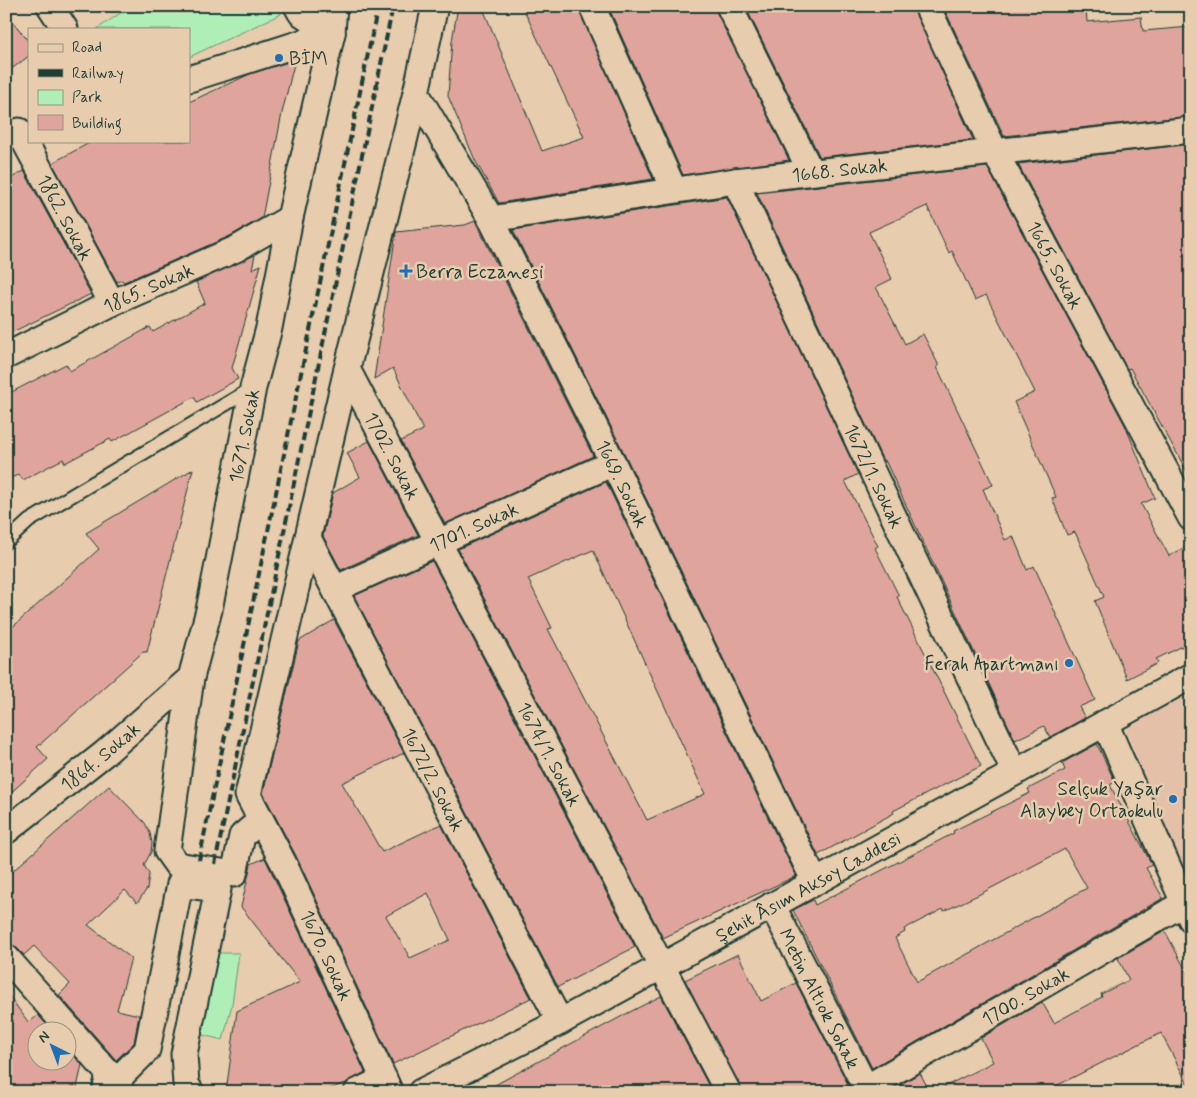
<svg xmlns="http://www.w3.org/2000/svg" width="1197" height="1098" font-family="Mynerve,sans-serif">
<rect width="100%" height="100%" fill="#e7ccae"/>
<filter id="ink" filterUnits="userSpaceOnUse"><feTurbulence type="fractalNoise" baseFrequency=".02" numOctaves="2"/><feDisplacementMap in="SourceGraphic" scale="10" xChannelSelector="R" yChannelSelector="G"/><feConvolveMatrix kernelMatrix="1 2 1 2 8 2 1 2 1" color-interpolation-filters="sRGB"/></filter>
<g filter="url(#ink)">
<path fill="#e5c0a9" d="M1191,692V888L1125,728Z"/>
<g fill="#afefb7" stroke="#679676">
<path d="M131,6H276L281,14L189,57V29H97Z"/>
<path d="M209,953H239L232,1004L223,1040L199,1034Z"/>
</g>
<g fill="#dfa59c" stroke="#1f3d34" fill-rule="evenodd">
<path d="M458,6H482L542,151L584,137L522,6H578L653,179L499,203L475,160L448,96L452,41Z"/>
<path d="M608,6H715L789,160L683,175Z"/>
<path d="M745,6H913L973,140L820,157Z"/>
<path d="M943,6H1086L1087,22L1141,17L1143,31L1191,27V116L1004,136Z"/>
<path d="M6,13L29,42V56L6,73Z"/>
<path d="M295,60L282,113L262,218L230,236L124,282L122,280L117,282L52,163L93,141H189V102L250,74Z"/>
<path d="M1191,144V479L1130,368L1127,369L1018,164Z"/>
<path d="M987,167L1125,425L1155,498L1141,504L1169,556L1191,544V642L1156,659L1158,663L1127,679L1095,601L1104,597L1075,532L1067,535L1052,498L1056,497L1014,402L1035,392L986,295L975,300L952,251L949,253L927,206L869,232L892,279L876,287L905,344L923,334L939,366L937,367L993,485L983,489L1005,540L1013,536L1027,570L1034,566L1095,700L1079,707L1085,718L1050,737L1044,726L1015,740L885,460L883,461L757,193Z"/>
<path d="M24,171L91,294L6,335V181Z"/>
<path d="M727,197L858,474L845,481L878,546L875,548L899,596L897,597L981,766L893,811L894,813L818,855L626,457L513,230Z"/>
<path d="M475,221L593,456L445,524L401,441L423,430L393,368L374,379L396,232L465,225Z"/>
<path d="M255,255L252,269L261,265L232,368L238,379L197,402L194,397L112,442L110,439L65,463L63,459L23,480L19,474L6,481V395L66,364L70,371L150,327L153,332L205,303L196,282Z"/>
<path d="M369,441L418,535L341,570L323,536L333,493L360,477L347,453Z"/>
<path d="M193,469L147,652H143L37,747L48,759L6,797V633L99,549L86,533Z"/>
<path d="M606,482L796,876L663,938L458,549ZM593,550L705,794L647,820L548,629L552,628L528,579Z"/>
<path d="M432,561L635,947L558,987L354,596Z"/>
<path d="M334,620L404,753L342,783L382,852L441,824L531,998L393,1064L297,858L263,793L299,641ZM428,893L450,940L410,958L386,916Z"/>
<path d="M1097,744L1115,782L1110,785L1150,861L1152,865L1146,868L1163,898L872,1068L793,910L813,900L815,905L954,833L953,831L1030,793L1028,789L1065,770L1062,763ZM1065,849L1087,888L917,982L895,938L905,932L904,929L943,909L944,911L980,894Z"/>
<path d="M109,786L145,823L150,833L152,843L151,852L144,865L149,874L148,882L147,889L137,903L125,890L88,925L131,958L117,1010L139,1015L134,1043L116,1060L59,995L70,984L34,946L24,955L16,947L6,943V877Z"/>
<path d="M265,858L365,1072L346,1083L321,1092H226L237,1011L300,982L241,907L251,864Z"/>
<path d="M1165,931L1191,980V1090L1161,1033L1044,1092H934L993,1062L981,1038L1042,1002L1054,1023L1102,997L1101,994L1129,980L1118,958Z"/>
<path d="M738,954L761,1001L796,983L852,1092H742L685,980Z"/>
<path d="M6,992L29,1023L38,1015L52,1030H38V1060H68V1049L82,1065L76,1092H6Z"/>
<path d="M661,996L712,1092H482L626,1014Z"/>
<path d="M920,1073L930,1092H888Z"/>
</g>
<g fill="none" stroke-linecap="round" stroke-linejoin="round">
<defs>
<path id="lane" d="M6,542L29,521L253,388"/>
<g id="street">
<path d="M50,6L65,29"/>
<path d="M297,6L301,13L332,33"/>
<path d="M592,6L674,190"/>
<path d="M729,6L811,172"/>
<path id="s1" d="M927,6L995,152L1191,518"/>
<path d="M189,79L332,33"/>
<path id="s2" d="M416,93L491,219L613,463L815,882"/>
<path id="s3" d="M19,131L112,303"/>
<path id="s4" d="M735,181L1014,771"/>
<path id="s5" d="M491,219L735,181L1191,130"/>
<path id="s6" d="M6,356L112,303L236,249L290,218"/>
<path id="s7" d="M347,369L728,1092"/>
<path id="s8" d="M308,538L560,1022"/>
<path id="s9" d="M335,589L613,463"/>
<path d="M1105,723L1191,919"/>
<path id="s10" d="M260,821L242,836L234,874L177,865L167,851L191,678L209,610L253,388L269,328L290,218L332,33L334,6"/>
<path id="s11" d="M6,831L105,753L191,678"/>
<path id="s12" d="M772,905L868,1092"/>
<path d="M6,957L109,1074L105,1092"/>
<path id="s13" d="M866,1088L1184,903"/>
<path d="M117,1092L121,1076L147,1050L180,884L218,889L184,1054L186,1084L191,1092"/>
<path d="M357,1092L384,1079"/>
<path d="M390,1092L284,864L248,795L347,369L416,93L435,6"/>
<path id="s14" d="M421,1092L560,1022L1191,676"/>
</g>
</defs>
<use href="#lane" stroke="#1f3d34" stroke-width="16"/>
<use href="#street" stroke="#1f3d34" stroke-width="29"/>
<use href="#lane" stroke="#e7ccae" stroke-width="12"/>
<use href="#street" stroke="#e7ccae" stroke-width="25"/>
<g stroke="#1f3d34" stroke-width="4" stroke-dasharray="8 4" stroke-linecap="butt">
<path d="M199,860L378,6"/>
<path d="M215,864L393,6"/>
</g>
</g>
</g>
<g fill="#1f6fb2" stroke="#e7ccae" stroke-width="2">
<circle cx="279" cy="58" r="5"/>
<path d="M403.5 263.5h5v5h5v5h-5v5h-5v-5h-5v-5h5z"/>
<circle cx="1069" cy="663" r="5"/>
<circle cx="1173" cy="799" r="5"/>
</g>
<g text-anchor="middle" stroke-width="5" stroke-linejoin="round" paint-order="stroke">
<g font-size="19" fill="#1f3d34" stroke="#e7ccae" text-anchor="start">
<text x="289" y="65">BİM</text>
<text x="416" y="278">Berra Eczanesi</text>
<text x="1059" y="670" text-anchor="end">Ferah Apartmanı</text>
<text x="1163" y="795" text-anchor="end">Selçuk Yaşar<tspan x="1163" dy="22">Alaybey Ortaokulu</tspan></text>
</g>
<g font-size="19" fill="#1f3d34" stroke="#e7ccae">
<text dy="7" stroke="none"><textPath href="#s5" startOffset="352">1668. Sokak</textPath></text>
<text dy="7" stroke="none"><textPath href="#s3" startOffset="98">1862. Sokak</textPath></text>
<text dy="7" stroke="none"><textPath href="#s1" startOffset="289">1665. Sokak</textPath></text>
<text dy="7" stroke="none"><textPath href="#s6" startOffset="158">1865. Sokak</textPath></text>
<text dy="7" stroke="none"><textPath href="#s10" startOffset="560">1671. Sokak</textPath></text>
<text dy="7" stroke="none"><textPath href="#s7" startOffset="98">1702. Sokak</textPath></text>
<text dy="7" stroke="none"><textPath href="#s4" startOffset="326">1672/1. Sokak</textPath></text>
<text dy="7" stroke="none"><textPath href="#s2" startOffset="442">1669. Sokak</textPath></text>
<text dy="7" stroke="none"><textPath href="#s9" startOffset="152">1701. Sokak</textPath></text>
<text dy="7" stroke="none"><textPath href="#s7" startOffset="435">1674/1. Sokak</textPath></text>
<text dy="7" stroke="none"><textPath href="#s11" startOffset="120">1864. Sokak</textPath></text>
<text dy="7" stroke="none"><textPath href="#s8" startOffset="272">1672/2. Sokak</textPath></text>
<text dy="7" stroke="none"><textPath href="#s14" startOffset="438">Şehit Âsım Aksoy Caddesi</textPath></text>
<text transform="translate(327 955) rotate(65)" y="7">1670. Sokak</text>
<text dy="7" stroke="none"><textPath href="#s13" startOffset="184">1700. Sokak</textPath></text>
<text dy="7" stroke="none"><textPath href="#s12" startOffset="105">Metin Altıok Sokak</textPath></text>
</g>
</g>
<rect width="1197" height="1098" fill="none" stroke="#e7ccae" stroke-width="25"/>
<rect x="12" y="12" width="1172" height="1073" fill="none" stroke="#1f3d34" stroke-width="2" filter="url(#ink)"/>
<rect x="28" y="28" width="162" height="115" fill="#e7ccae" stroke="#97937d"/>
<rect x="38" y="44" width="25" height="8" fill="#e7ccae" stroke="#97937d"/>
<text x="72" y="52" font-size="15" fill="#1f3d34">Road</text>
<rect x="38" y="69" width="25" height="8" fill="#1f3d34" stroke="#97937d"/>
<text x="72" y="78" font-size="15" fill="#1f3d34">Railway</text>
<rect x="38" y="90" width="25" height="15" fill="#afefb7" stroke="#97937d"/>
<text x="72" y="102" font-size="15" fill="#1f3d34">Park</text>
<rect x="38" y="115" width="25" height="15" fill="#dfa59c" stroke="#97937d"/>
<text x="72" y="128" font-size="15" fill="#1f3d34">Building</text>
<g transform="translate(52 1046) rotate(318)"><circle r="24" fill="#e7ccae" stroke="#97937d"/>
<path d="M0-4L9 19L0 12L-9 19Z" fill="#1f6fb2"/>
<text y="-8" font-size="14" font-weight="bold" text-anchor="middle" fill="#1f3d34">N</text>
</g>
</svg>
